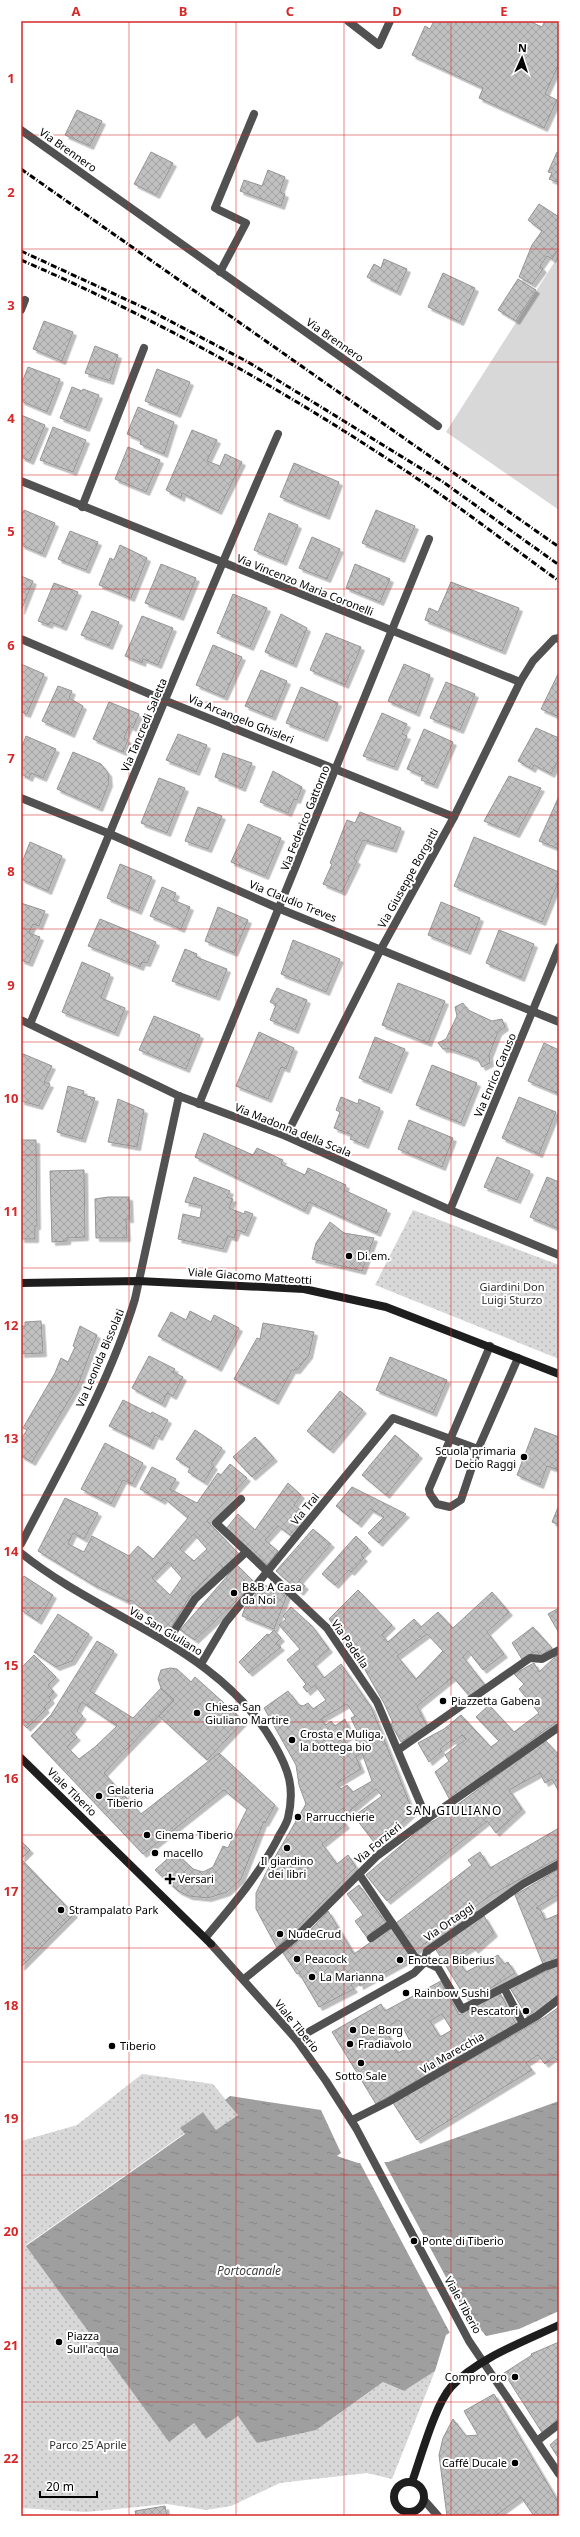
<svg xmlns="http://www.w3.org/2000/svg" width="580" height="2537" font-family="'Noto Sans',sans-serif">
<defs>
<pattern id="park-dots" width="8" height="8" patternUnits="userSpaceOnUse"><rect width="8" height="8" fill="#d8d8d8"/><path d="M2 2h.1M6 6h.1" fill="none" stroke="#b8b8b8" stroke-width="1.8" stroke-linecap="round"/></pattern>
<pattern id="water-ripples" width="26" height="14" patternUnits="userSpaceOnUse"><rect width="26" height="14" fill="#9f9f9f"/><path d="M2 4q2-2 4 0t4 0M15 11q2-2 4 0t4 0" fill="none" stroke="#878787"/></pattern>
<pattern id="building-cross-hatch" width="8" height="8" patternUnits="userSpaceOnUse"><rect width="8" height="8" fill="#c0c0c0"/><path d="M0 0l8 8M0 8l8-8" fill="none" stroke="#a3a3a3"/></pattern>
<filter id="shadow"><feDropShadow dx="3.5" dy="3.5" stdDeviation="0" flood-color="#0004"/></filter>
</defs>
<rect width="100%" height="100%" fill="#fff"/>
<g fill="url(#park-dots)">
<path d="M413,1210L559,1265V1359L375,1285Z"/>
<path d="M142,2074L213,2084L238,2115L216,2130L203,2112L181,2128L185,2133L26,2245L194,2423L206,2439L238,2416L316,2430L383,2382L404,2391L435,2371L392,2479L367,2473L280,2483L231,2506L206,2510L167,2504L86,2512L21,2508V2141L77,2125Z"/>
</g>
<path fill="#d8d8d8" d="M559,255V510L446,432Z"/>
<path fill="url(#water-ripples)" d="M230,2096L321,2110L341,2153L337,2156L358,2163L388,2162L559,2101V2311L519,2329L486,2336L472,2319L446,2335L435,2371L404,2391L383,2382L316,2430L257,2443L238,2416L206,2439L194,2423L169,2442L26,2246L185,2134L180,2128L203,2112L216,2130L238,2115L225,2100Z"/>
<path fill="#fff" d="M383,2160L470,2322L450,2333L359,2161Z"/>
<g fill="url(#building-cross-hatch)" stroke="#959595" fill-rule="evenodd" filter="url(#shadow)">
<path d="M434,21H529L542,27L545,21H559V64L545,94L557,100L544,128L479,98L483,88L412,55L425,26L430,29Z"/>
<path d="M77,110L102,121L90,146L65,135Z"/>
<path d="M151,152L173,163L156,195L134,184Z"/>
<path d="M557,152H559V183L549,179L552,173L548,172Z"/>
<path d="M268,170L285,177L280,192L285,194L281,206L240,191L244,180L262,186Z"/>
<path d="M539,204L559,217V248L552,259L547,256L540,266L543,269L532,284L519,277L532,245L542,231L528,220Z"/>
<path d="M384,259L407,269L397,292L367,277L374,264L381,268Z"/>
<path d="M443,273L475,288L460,322L428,307Z"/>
<path d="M518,279L536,290L516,321L498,310Z"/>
<path d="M44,321L73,332L62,361L33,349Z"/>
<path d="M95,346L118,355L110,381L85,373Z"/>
<path d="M28,367L60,379L47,412L21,401V385Z"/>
<path d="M157,369L190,382L177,414L145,401Z"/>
<path d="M72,387L82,391L83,389L99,395L86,428L60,418Z"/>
<path d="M138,407L174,422L164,454L140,444L141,440L127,434Z"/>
<path d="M21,415L45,425L30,461L21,457Z"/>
<path d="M53,427L86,440L73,472L40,460Z"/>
<path d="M192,430L217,440L207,461L220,466L225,454L242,462L218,511L182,493L181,498L166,490Z"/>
<path d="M128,447L160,460L146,492L115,479Z"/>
<path d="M294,463L339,482L326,516L280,497Z"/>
<path d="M24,510L55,523L42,554L21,545V517Z"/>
<path d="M376,510L415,526L401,559L362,543Z"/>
<path d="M269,513L298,525L283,562L254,550Z"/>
<path d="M70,531L98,542L86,570L58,559Z"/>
<path d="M312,537L340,549L327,579L299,568Z"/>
<path d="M120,545L147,558L131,598L99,585L110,558L114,560Z"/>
<path d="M161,564L196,578L180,617L145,603Z"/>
<path d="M355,564L390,579L380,602L346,588Z"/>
<path d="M21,576L33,581L21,611Z"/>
<path d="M451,582L519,608L502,651L425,620L429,608L438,612Z"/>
<path d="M54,583L78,592L63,627L50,622L49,625L38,621Z"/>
<path d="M233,594L267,608L250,647L217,633Z"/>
<path d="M92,611L119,622L109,646L81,635Z"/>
<path d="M281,614L307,628L293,664L265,652Z"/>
<path d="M142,616L173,628L158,665L143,659L142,663L125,656Z"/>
<path d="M326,633L361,647L345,685L310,670Z"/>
<path d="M213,645L242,657L224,697L196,685Z"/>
<path d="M21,664L44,674L27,714L21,712Z"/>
<path d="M404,664L430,675L416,713L388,701Z"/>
<path d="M261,670L287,681L272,717L245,706Z"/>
<path d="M559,672V717L541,709Z"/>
<path d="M446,682L475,694L460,730L430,718Z"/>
<path d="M58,686L72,691L69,698L83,706L71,734L42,721Z"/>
<path d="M301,687L338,703L324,738L286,723Z"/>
<path d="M109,702L139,714L133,728L129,726L124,738L128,740L123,752L93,739Z"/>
<path d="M382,713L407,724L402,734L407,736L394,767L363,756Z"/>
<path d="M536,728L559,738V759L551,774L534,765L532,769L518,761Z"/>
<path d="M424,729L453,742L434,785L421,780L423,776L407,769Z"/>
<path d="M178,734L207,745L196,772L166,760Z"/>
<path d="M26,736L56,749L43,778L31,773L29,778L21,774V749Z"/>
<path d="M73,752L101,764L108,773L109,783L99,808L57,789Z"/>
<path d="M223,753L252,763L242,788L215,777Z"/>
<path d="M273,771L302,787L297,800L294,799L288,813L260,802Z"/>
<path d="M509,776L541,788L516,834L484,821Z"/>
<path d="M159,778L185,788L167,833L141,823Z"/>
<path d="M559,796V849L539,841Z"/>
<path d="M198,807L222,816L208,849L185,841Z"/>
<path d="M360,812L401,828L393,849L363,840L354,859L357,861L342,892L323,884L332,864L330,863L347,820L355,823Z"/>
<path d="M248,824L281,838L265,876L231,862Z"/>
<path d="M474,837L559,872V880L542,922L454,886Z"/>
<path d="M30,842L62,856L48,891L21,879V865Z"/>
<path d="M120,864L152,877L138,911L107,898Z"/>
<path d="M162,887L176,893L173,900L190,907L181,929L150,916Z"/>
<path d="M441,902L480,918L467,951L428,935Z"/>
<path d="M21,903L45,911L39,926L33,924L29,933L40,937L29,963L21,960Z"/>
<path d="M218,907L248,920L234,953L205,941Z"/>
<path d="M100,919L156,942L147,963L142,962L140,967L88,946Z"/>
<path d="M499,930L534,944L521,978L486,963Z"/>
<path d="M293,940L340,959L326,992L281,974Z"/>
<path d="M185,949L197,954L196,957L227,969L216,997L172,981Z"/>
<path d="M82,962L110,974L101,998L125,1008L115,1033L62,1012Z"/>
<path d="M398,983L445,1001L428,1043L382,1025Z"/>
<path d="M277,988L307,1000L295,1030L270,1020L276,1005L270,1002Z"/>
<path d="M463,1003L468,1010L492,1021L502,1019L505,1027L498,1032L489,1055L490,1063L482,1067L478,1059L450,1049H443L438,1043L446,1039L457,1016L455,1007Z"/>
<path d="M154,1016L200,1035L186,1069L139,1050Z"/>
<path d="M259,1032L294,1048L286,1069L281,1067L268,1099L236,1086Z"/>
<path d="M375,1037L405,1049L388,1090L359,1078Z"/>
<path d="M544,1043L559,1050V1094L528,1081Z"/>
<path d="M21,1053L52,1066L44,1082L50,1084L39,1106L21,1101Z"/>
<path d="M432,1065L477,1083L461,1123L416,1105Z"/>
<path d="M68,1086L84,1091L83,1095L95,1098L82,1139L57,1132Z"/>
<path d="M341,1097L358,1104L359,1099L380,1108L365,1145L350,1139L352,1135L334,1128L340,1112L336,1110Z"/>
<path d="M519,1097L556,1112L539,1154L502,1138Z"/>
<path d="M118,1099L144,1110L137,1147L108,1142Z"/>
<path d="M409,1120L453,1138L442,1167L398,1149Z"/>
<path d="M204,1133L253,1155L257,1148L283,1160L281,1164L305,1175L308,1168L346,1185L344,1190L387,1210L377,1233L309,1202L305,1211L195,1157Z"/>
<path d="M21,1138L22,1140H36L37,1226H35V1239H21Z"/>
<path d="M497,1157L530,1171L517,1200L484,1187Z"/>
<path d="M84,1170L85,1237L67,1238V1241L52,1242L50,1171Z"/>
<path d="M194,1177L230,1191L227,1197L233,1199L229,1208L244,1214L245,1211L253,1214L245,1233L237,1230L234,1238L228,1236L223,1249L178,1239L183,1214L200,1218L202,1206L185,1202Z"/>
<path d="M547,1177L559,1182V1229L530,1217Z"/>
<path d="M108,1197H129L130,1219H126L127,1238H96L95,1199Z"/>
<path d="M330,1222L344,1233L374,1238L362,1271L312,1259L316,1243Z"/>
<path d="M190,1311L211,1322L214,1315L239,1328L218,1368L158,1336L171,1312L186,1320Z"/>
<path d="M41,1321L43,1353L21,1354V1326H25V1322Z"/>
<path d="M263,1323L314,1332L309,1355L297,1370H292L275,1401L234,1379L257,1338L260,1339Z"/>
<path d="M80,1326L97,1335L78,1385L32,1462L21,1456V1439L27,1430L23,1428L55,1373L61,1358L68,1362L75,1347L73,1346Z"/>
<path d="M149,1356L175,1369L173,1372L183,1377L173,1396L167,1393L162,1404L132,1388Z"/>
<path d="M390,1357L447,1380L433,1413L376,1390Z"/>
<path d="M340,1391L363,1410L330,1450L307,1431Z"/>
<path d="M123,1400L151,1414L152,1412L168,1420L159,1437L155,1435L150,1446L109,1426Z"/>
<path d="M535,1428L559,1437V1470L547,1466L540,1485L517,1475Z"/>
<path d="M195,1430L222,1448L211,1464L214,1466L204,1482L188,1472L190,1468L176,1459Z"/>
<path d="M395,1435L419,1455L386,1495L362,1475Z"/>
<path d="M255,1437L274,1458L252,1477L233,1457Z"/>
<path d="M105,1443L143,1463L132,1484L123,1480L111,1504L81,1489Z"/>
<path d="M230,1464L247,1478L207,1521L240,1555L224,1570L220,1564L190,1596L169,1631L131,1600L129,1602L94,1585L38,1551L65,1498L98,1513L84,1539L73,1533L68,1544L84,1552L92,1536L129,1556L138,1546L153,1559L188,1518L164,1498L162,1501L140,1489L152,1467L176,1479L170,1489L197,1503L218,1473L221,1475ZM194,1534L207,1549L194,1561L180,1549ZM168,1562L182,1578L170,1595L152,1578Z"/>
<path d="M288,1483L301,1495L294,1505L306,1514L293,1537L278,1526L265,1540L278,1551L267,1565L226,1529L238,1514L255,1530Z"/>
<path d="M352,1487L406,1514L379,1543L368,1533L384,1517L370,1509L358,1524L336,1506Z"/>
<path d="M559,1505V1525L552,1522Z"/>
<path d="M313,1529L331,1544L299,1581L305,1586L300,1592L276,1571Z"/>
<path d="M356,1536L368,1548L361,1555L364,1558L351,1572L349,1570L335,1585L322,1574Z"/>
<path d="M237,1565L255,1583L195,1640L180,1630Z"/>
<path d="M24,1576L53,1595L38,1621L21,1610V1581Z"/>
<path d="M262,1584L287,1595L274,1629L242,1616L248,1599L253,1601L257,1589L260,1590Z"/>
<path d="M358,1590L392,1625L382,1635L388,1642L414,1619L421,1627L438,1612L453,1628L492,1592L509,1612L487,1632L504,1654L483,1670L468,1651L463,1657L485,1685L470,1697L453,1677L417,1706L427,1726L401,1742L391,1724L393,1723L385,1705L356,1654L329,1619ZM427,1634L443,1651L416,1679L397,1656Z"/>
<path d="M291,1607L312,1626L329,1649L313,1663L324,1678L341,1664L371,1707L413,1812L377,1846L354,1816L382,1796L376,1789L346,1814L343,1808L337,1813L346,1825L322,1844L337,1864L348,1855L356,1867L277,1948L256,1909V1893L268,1869L306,1804L299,1785L296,1765L264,1708L288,1691L299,1705L303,1706L308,1703L313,1709L326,1700L315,1685L307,1692L303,1687L306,1684L287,1660L300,1649L279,1625L286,1619L283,1616ZM347,1704L355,1716L351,1718L357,1731L353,1734L359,1747L352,1752L344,1739L351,1735L345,1719L335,1726L331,1721L326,1725L321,1719ZM362,1753L372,1781L353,1792L347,1785L341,1789L336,1784L361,1769L356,1757Z"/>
<path d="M559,1608V1633L548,1614Z"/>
<path d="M58,1614L89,1634L72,1661L56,1667L34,1652Z"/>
<path d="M533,1627L552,1648L540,1656L537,1651L522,1659L512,1643Z"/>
<path d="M274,1630L281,1638L276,1643L281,1647L249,1673L239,1662L267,1634L269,1635Z"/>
<path d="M97,1641L114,1651L90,1691L133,1718L161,1688L174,1700L104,1773L141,1814L219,1753L275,1805L265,1823L264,1821L241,1879L227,1892L208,1898L189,1896L178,1891L155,1870L175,1852L193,1869L203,1872L213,1867L223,1846L228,1848L247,1809L224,1790L143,1854L31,1736L51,1715ZM82,1702L117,1726L95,1747L79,1759L67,1747L77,1737L71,1731L83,1716L77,1711Z"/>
<path d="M34,1655L56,1677L48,1685L54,1692L49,1697L51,1700L44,1707L46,1709L27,1728L21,1722V1668Z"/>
<path d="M556,1656L559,1660V1720L450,1800L435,1772L449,1761L445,1755L466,1739L462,1735L454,1742L452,1740L440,1749L442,1751L429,1762L418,1743L444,1729L461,1715L491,1747L499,1741L476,1717L489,1705L514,1732L539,1713L519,1689L524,1684L514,1674L534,1663L539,1672Z"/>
<path d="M170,1668L177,1669L191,1682L195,1677L244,1721L207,1760L159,1716L174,1700L161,1688L158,1679L161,1670Z"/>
<path d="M545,1740L559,1755V1792L552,1779L545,1783L540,1773L509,1790L522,1809L496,1833L487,1821L387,1901L366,1875L423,1827L442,1816Z"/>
<path d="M559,1828V1858L491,1895L415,1951L396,1923L472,1865L468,1860L480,1852L490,1868Z"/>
<path d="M21,1841L30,1850L21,1859Z"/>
<path d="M21,1859L74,1914L21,1967Z"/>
<path d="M559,1869V1894L536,1908L540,1909L545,1920L559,1914V1959L543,1964L515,1895Z"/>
<path d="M359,1885L386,1923L368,1939L355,1921L363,1915L347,1894Z"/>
<path d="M328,1911L354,1954L392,1927L411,1958L360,1986L358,1980L351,1985L354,1989L319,2007L299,1973L297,1974L283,1953L304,1937Z"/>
<path d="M484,1916L494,1933L475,1950L472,1947L456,1957L466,1972L498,1955L504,1964L508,1962L515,1973L483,1993L480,1988L465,1997L435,1948Z"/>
<path d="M559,1965V1996L528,2018L510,1988Z"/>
<path d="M441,1981L459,2015L500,1993L516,2024L376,2104L332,2032L381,2004L385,2011ZM442,2014L452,2030L440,2037L430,2021ZM399,2020L412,2045L398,2053L385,2029Z"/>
<path d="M559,2007V2058L557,2060L554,2057L545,2064L538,2055L526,2063L532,2070L417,2140L393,2103L545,2017Z"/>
<path d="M559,2342V2419L543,2434L504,2373L532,2355L531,2354Z"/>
<path d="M494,2394L559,2503V2516H534L521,2497L495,2516H483L479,2510L470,2516H447L439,2455L443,2438L453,2419L466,2436L478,2435L464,2411Z"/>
<path d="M559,2437V2459L550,2445Z"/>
<path d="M165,2506L167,2516H136L135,2511Z"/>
</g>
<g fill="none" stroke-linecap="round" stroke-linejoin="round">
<g stroke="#515151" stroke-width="8">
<path d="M348,21L379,45L390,21"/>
<path d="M21,130L438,426"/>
<path d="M220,272L246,223L215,208L254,114"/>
<path d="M21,310L25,300"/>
<path d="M21,481L520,682"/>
<path d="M82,507L144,348"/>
<path d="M21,639L166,701L454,817"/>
<path d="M21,798L110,834L280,909L559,1022"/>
<path d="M21,1020L179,1096L286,1136L450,1210L559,1255"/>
<path d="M30,1024C113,828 192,630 278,434"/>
<path d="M199,1104L429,539"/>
<path d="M286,1136L381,949L454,817L520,682L533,661L554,639L559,638"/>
<path d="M450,1210L559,947"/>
<path d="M490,1346L429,1489L430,1494L437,1504L450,1507L461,1500L478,1449L518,1358"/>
<path d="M241,1499L216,1523L327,1628L377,1702L427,1819"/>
<path d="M21,1544C62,1465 109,1385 135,1299L179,1096"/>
<path d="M21,1553C104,1620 218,1646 274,1744C289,1770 295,1788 288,1818C286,1826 280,1833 277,1840C258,1876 232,1906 206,1937"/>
<path d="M167,1642L195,1599L245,1553"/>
<path d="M201,1664L226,1622L393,1418L478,1449"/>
<path d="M398,1750L530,1658L542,1659L559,1650"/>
<path d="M359,1874L415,1957L438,1968L462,2009L544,1967L559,1962"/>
<path d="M371,1938L392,1923"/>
<path d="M211,1944L296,2039L326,2081L356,2128L469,2341L559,2474"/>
<path d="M244,1979L295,1938L377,1856L427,1819L559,1727"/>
<path d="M504,1988L523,2024"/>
<path d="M296,2039L414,1973L424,1963L427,1951L523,1884L559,1864"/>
<path d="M352,2120L388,2102L537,2016L559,1999"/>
<path d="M537,2441L559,2424"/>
<path d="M424,2500L438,2516"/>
</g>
<g stroke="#1e1e1e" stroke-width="8">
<path d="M21,1283L138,1281L304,1289L386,1307L559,1374"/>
<path d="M21,1758L211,1944"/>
<path d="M412,2482C421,2457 435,2405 451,2387C476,2359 525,2341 559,2325"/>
<circle cx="409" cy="2497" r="15"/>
</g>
<g stroke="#000" stroke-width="3" stroke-dasharray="6 2 1 2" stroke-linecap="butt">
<path d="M21,169L559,547"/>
<path d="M21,251L149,310L248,362L443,482L559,565"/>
<path d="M21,260C165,322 304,401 434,490C476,519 517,551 559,581"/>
</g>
</g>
<path fill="none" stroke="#d62828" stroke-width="1" stroke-opacity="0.55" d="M129,21V2516M236,21V2516M344,21V2516M451,21V2516M21,135H559M21,249H559M21,362H559M21,475H559M21,589H559M21,702H559M21,815H559M21,929H559M21,1042H559M21,1155H559M21,1268H559M21,1382H559M21,1495H559M21,1608H559M21,1722H559M21,1835H559M21,1948H559M21,2062H559M21,2175H559M21,2288H559M21,2402H559"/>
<g fill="#000" stroke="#fff" stroke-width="1.5">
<circle cx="349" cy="1256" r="4"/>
<circle cx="524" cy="1457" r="4"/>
<circle cx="234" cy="1593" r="4"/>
<circle cx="443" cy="1701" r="4"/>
<circle cx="197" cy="1713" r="4"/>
<circle cx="292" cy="1740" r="4"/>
<circle cx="99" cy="1796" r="4"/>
<circle cx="298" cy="1817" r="4"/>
<circle cx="147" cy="1835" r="4"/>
<circle cx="287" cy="1848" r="4"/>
<circle cx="155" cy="1853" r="4"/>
<path d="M168 1873h4v4h4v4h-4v4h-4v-4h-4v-4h4z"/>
<circle cx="61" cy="1910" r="4"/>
<circle cx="280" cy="1934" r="4"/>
<circle cx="297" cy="1959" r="4"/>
<circle cx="400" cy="1960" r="4"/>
<circle cx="312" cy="1977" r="4"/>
<circle cx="406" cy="1993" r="4"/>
<circle cx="526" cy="2011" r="4"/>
<circle cx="353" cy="2030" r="4"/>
<circle cx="350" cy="2044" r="4"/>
<circle cx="112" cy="2046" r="4"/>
<circle cx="361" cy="2063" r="4"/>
<circle cx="414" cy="2241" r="4"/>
<circle cx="59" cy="2342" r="4"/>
<circle cx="515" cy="2377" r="4"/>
<circle cx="515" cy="2463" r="4"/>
</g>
<g text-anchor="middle" stroke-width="4" stroke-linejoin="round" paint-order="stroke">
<g font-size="11" fill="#000" stroke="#fff">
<text transform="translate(68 150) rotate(35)" y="4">Via Brennero</text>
<text transform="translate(335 340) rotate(35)" y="4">Via Brennero</text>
<text transform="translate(305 585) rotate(22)" y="4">Via Vincenzo Maria Coronelli</text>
<text transform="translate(241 719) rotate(22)" y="4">Via Arcangelo Ghisleri</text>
<text transform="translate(144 725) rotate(-67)" y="4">Via Tancredi Saletta</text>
<text transform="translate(305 818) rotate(-68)" y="4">Via Federico Gattorno</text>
<text transform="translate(408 878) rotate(-61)" y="4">Via Giuseppe Borgatti</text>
<text transform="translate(293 901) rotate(22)" y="4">Via Claudio Treves</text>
<text transform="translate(495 1075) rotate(-67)" y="4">Via Enrico Caruso</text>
<text transform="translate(293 1130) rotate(22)" y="4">Via Madonna della Scala</text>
<text transform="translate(250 1276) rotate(4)" y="4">Viale Giacomo Matteotti</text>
<text transform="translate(100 1358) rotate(-67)" y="4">Via Leonida Bissolati</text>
<text transform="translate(305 1509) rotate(-51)" y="4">Via Trai</text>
<text transform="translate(166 1631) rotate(31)" y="4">Via San Giuliano</text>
<text transform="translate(350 1644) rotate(55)" y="4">Via Padella</text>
<text transform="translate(72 1792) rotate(44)" y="4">Viale Tiberio</text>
<text transform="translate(378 1843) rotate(-40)" y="4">Via Forzieri</text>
<text transform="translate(449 1922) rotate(-35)" y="4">Via Ortaggi</text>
<text transform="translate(297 2026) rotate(51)" y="4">Viale Tiberio</text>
<text transform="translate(452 2053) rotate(-30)" y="4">Via Marecchia</text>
<text transform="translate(463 2305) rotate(61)" y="4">Viale Tiberio</text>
</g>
<g font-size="11" fill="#000" stroke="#fff" text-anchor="start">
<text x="357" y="1260">Di.em.</text>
<text x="516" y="1455" text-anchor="end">Scuola primaria<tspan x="516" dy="13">Decio Raggi</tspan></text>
<text x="242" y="1591">B&amp;B A Casa<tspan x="242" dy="13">da Noi</tspan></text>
<text x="451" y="1705">Piazzetta Gabena</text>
<text x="205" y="1711">Chiesa San<tspan x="205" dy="13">Giuliano Martire</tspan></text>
<text x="300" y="1738">Crosta e Muliga,<tspan x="300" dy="13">la bottega bio</tspan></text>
<text x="107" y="1794">Gelateria<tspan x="107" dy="13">Tiberio</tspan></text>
<text x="306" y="1821">Parrucchierie</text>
<text x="155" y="1839">Cinema Tiberio</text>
<text x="163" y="1857">macello</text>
<text x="287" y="1865" text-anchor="middle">Il giardino<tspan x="287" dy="13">dei libri</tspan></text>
<text x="178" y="1883">Versari</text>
<text x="69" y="1914">Strampalato Park</text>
<text x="288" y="1938">NudeCrud</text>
<text x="305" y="1963">Peacock</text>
<text x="408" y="1964">Enoteca Biberius</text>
<text x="320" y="1981">La Marianna</text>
<text x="414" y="1997">Rainbow Sushi</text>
<text x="518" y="2015" text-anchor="end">Pescatori</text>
<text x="361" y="2034">De Borg</text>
<text x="358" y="2048">Fradiavolo</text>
<text x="120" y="2050">Tiberio</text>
<text x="361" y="2080" text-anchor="middle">Sotto Sale</text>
<text x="422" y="2245">Ponte di Tiberio</text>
<text x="67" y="2340">Piazza<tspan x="67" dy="13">Sull'acqua</tspan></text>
<text x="507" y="2381" text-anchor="end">Compro oro</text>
<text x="507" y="2467" text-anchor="end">Caffé Ducale</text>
</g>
<g font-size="11" fill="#2f2f2f" stroke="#fff">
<text x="512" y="1291">Giardini Don<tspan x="512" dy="13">Luigi Sturzo</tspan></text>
<text x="88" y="2449">Parco 25 Aprile</text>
</g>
<g font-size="12" letter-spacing="1" fill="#000" stroke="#fff">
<text x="454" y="1815">SAN GIULIANO</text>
</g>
<g font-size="12" font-style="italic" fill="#404040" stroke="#fff">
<text x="249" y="2275">Portocanale</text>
</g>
</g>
<rect width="580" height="2537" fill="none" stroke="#ffffff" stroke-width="44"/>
<g transform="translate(522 58) rotate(3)" stroke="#ffffff" stroke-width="3" paint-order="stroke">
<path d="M0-3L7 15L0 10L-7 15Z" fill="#000000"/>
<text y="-6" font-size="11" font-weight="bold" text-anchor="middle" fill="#000000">N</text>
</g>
<path d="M40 2491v6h57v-6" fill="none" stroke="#000000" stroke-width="2"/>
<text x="46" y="2491" font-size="12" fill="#000000" stroke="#ffffff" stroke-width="3" paint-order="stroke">20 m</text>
<rect x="22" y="22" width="536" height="2493" fill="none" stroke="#d62828" stroke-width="1.5"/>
<g font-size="13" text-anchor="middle" font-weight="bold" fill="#d62828">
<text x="76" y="16">A</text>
<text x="183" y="16">B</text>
<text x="290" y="16">C</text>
<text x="397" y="16">D</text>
<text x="504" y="16">E</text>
<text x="11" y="83">1</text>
<text x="11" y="197">2</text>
<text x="11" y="310">3</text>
<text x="11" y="423">4</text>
<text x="11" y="536">5</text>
<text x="11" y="650">6</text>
<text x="11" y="763">7</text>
<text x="11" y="876">8</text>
<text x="11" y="990">9</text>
<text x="11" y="1103">10</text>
<text x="11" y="1216">11</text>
<text x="11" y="1330">12</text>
<text x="11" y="1443">13</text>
<text x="11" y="1556">14</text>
<text x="11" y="1670">15</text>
<text x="11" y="1783">16</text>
<text x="11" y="1896">17</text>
<text x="11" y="2010">18</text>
<text x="11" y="2123">19</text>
<text x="11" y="2236">20</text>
<text x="11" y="2350">21</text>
<text x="11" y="2463">22</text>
</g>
</svg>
